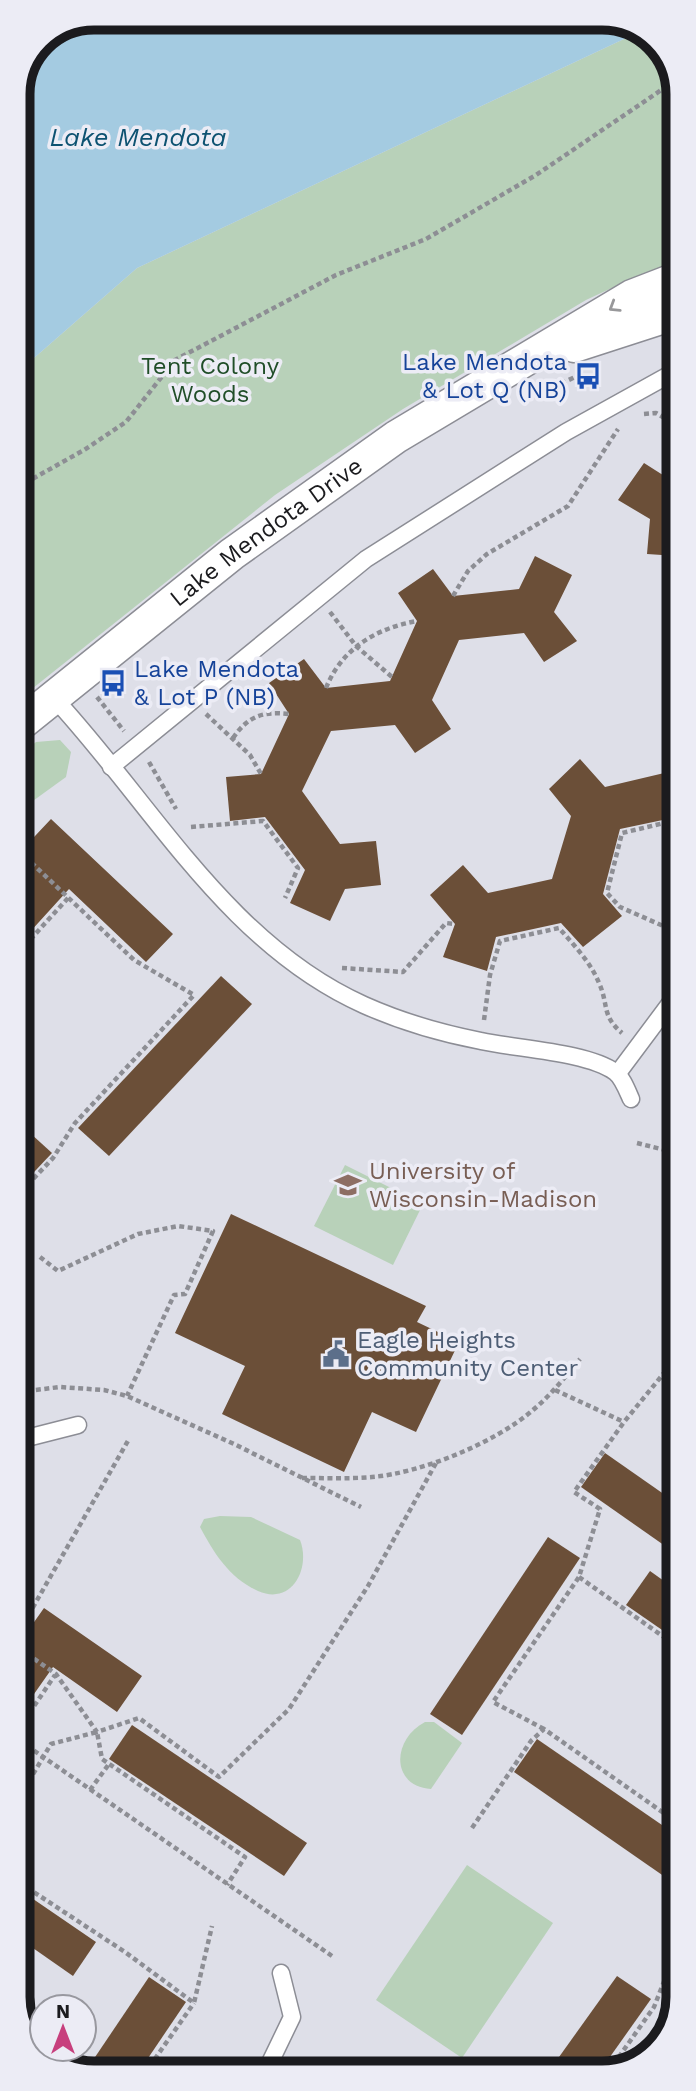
<svg xmlns="http://www.w3.org/2000/svg" width="696" height="2091" font-family="'Work Sans',sans-serif">
<rect width="100%" height="100%" fill="#dedfe8"/>
<g fill="#b8d1b9">
<path d="M641,31L652,36L676,74V262L642,274L586,300L403,409L275,495L18,700V372L137,268Z"/>
<path d="M60,740L71,752L66,777L19,811L18,757L36,742Z"/>
<path d="M345,1165L423,1204L393,1265L314,1226Z"/>
<path d="M220,1516L251,1517L300,1540C311,1568 292,1606 258,1591C229,1578 214,1553 200,1527L204,1519Z"/>
<path d="M425,1722H434L462,1743L431,1789C390,1786 392,1739 425,1722Z"/>
<path d="M467,1865L553,1923L462,2058L376,2000Z"/>
</g>
<path fill="#a4cbe1" d="M93,18H608L641,31L137,268L18,372V89L40,39Z"/>
<g fill="#6b4f38">
<path d="M644,463L677,484V556L647,554L650,519L618,500Z"/>
<path d="M535,556L572,575L554,612L577,641L544,662L524,633L459,640L432,700L451,729L415,753L395,725L331,731L302,791L340,844L376,841L381,885L345,889L330,921L290,903L305,870L265,817L230,821L226,777L261,774L289,714L269,683L304,659L326,688L390,681L417,621L398,593L433,569L453,596L519,589Z"/>
<path d="M580,759L605,787L677,770V817L620,829L603,894L622,916L583,947L561,923L496,937L487,971L443,957L455,924L430,895L463,865L488,893L552,879L571,816L549,789Z"/>
<path d="M51,819L173,934L146,962L69,889L19,944V853Z"/>
<path d="M221,976L252,1004L109,1156L78,1128Z"/>
<path d="M19,1123L52,1153L19,1188Z"/>
<path d="M231,1214L426,1306L417,1322L459,1342L416,1432L372,1412L344,1472L222,1414L245,1366L175,1333Z"/>
<path d="M605,1453L678,1504V1555L581,1487Z"/>
<path d="M548,1537L580,1558L462,1735L430,1714Z"/>
<path d="M650,1571L678,1591V1641L626,1605Z"/>
<path d="M44,1608L142,1676L117,1712L53,1667L20,1714V1642Z"/>
<path d="M132,1725L307,1843L284,1876L109,1759Z"/>
<path d="M537,1739L678,1836V1886L514,1772Z"/>
<path d="M20,1890L96,1942L73,1976L20,1939Z"/>
<path d="M617,1976L651,1999L600,2071H549Z"/>
<path d="M149,1977L186,2002L138,2073L85,2072Z"/>
</g>
<g fill="none" stroke-linecap="round" stroke-linejoin="round">
<defs>
<g id="lane">
<path d="M53,697C151,802 227,944 364,1005C402,1022 440,1033 481,1041C517,1049 587,1052 615,1072C622,1077 627,1090 631,1099"/>
<path d="M111,767L366,559L566,432L676,371"/>
<path d="M618,1073L677,994"/>
<path d="M19,1440L78,1425"/>
<path d="M265,2073L292,2017L281,1973"/>
</g>
<g id="street">
<path d="M574,346L676,313"/>
<path id="s1" d="M18,726L232,554L396,437L632,296L676,279"/>
</g>
</defs>
<use href="#lane" stroke="#8c8d95" stroke-width="19"/>
<use href="#street" stroke="#8c8d95" stroke-width="35"/>
<g stroke="#8d8e94" stroke-width="4.5" stroke-dasharray="5 3.5" stroke-linecap="butt">
<path d="M546,391L577,376"/>
<path d="M644,414L656,413L666,419L676,414"/>
<path d="M668,478L677,473"/>
<path d="M18,487L84,450L126,422L175,360L336,275L426,239L536,175L676,80"/>
<path d="M453,596L468,571L487,554L568,506L618,429"/>
<path d="M330,612L356,646L392,677"/>
<path d="M326,688C342,648 377,628 417,621"/>
<path d="M97,697L124,731"/>
<path d="M206,714L250,755L261,774"/>
<path d="M233,738C248,716 263,711 289,714"/>
<path d="M149,762L176,809"/>
<path d="M677,820L622,833L607,893L620,907L677,932"/>
<path d="M191,827L263,821L298,868L285,898"/>
<path d="M19,851L134,960L194,995L75,1123L53,1158L19,1194"/>
<path d="M19,952L68,898"/>
<path d="M342,968L403,972L446,923L455,924"/>
<path d="M484,1020L490,975L500,941L559,928C574,945 591,963 599,983C609,1005 601,1015 622,1033"/>
<path d="M637,1143L677,1153"/>
<path d="M40,1257L58,1271L138,1234L178,1226L213,1231L185,1294L174,1295L127,1396"/>
<path d="M555,1390L624,1422"/>
<path d="M19,1392L60,1387L104,1390L127,1396L234,1444L361,1507"/>
<path d="M302,1478C325,1478 349,1479 372,1477C421,1473 495,1443 533,1410C551,1395 565,1377 580,1359"/>
<path d="M579,1577L678,1647"/>
<path d="M20,1630L129,1439"/>
<path d="M20,1649L56,1674L97,1732L139,1718L219,1777L289,1709L368,1586L436,1463"/>
<path d="M20,1727L55,1675"/>
<path d="M544,1729L493,1702L579,1577L600,1509L574,1492L624,1422L664,1373L678,1319"/>
<path d="M20,1741L332,1956"/>
<path d="M90,1790L109,1764"/>
<path d="M20,1796L51,1744L97,1732L102,1759L245,1857L227,1885"/>
<path d="M472,1828L531,1741L544,1729L678,1823"/>
<path d="M20,1883L125,1952L194,2003L212,1926"/>
<path d="M609,2071L654,2007L678,1946"/>
<path d="M145,2073L194,2003"/>
</g>
<use href="#lane" stroke="#fff" stroke-width="16"/>
<use href="#street" stroke="#fff" stroke-width="32"/>
</g>
<defs><path id="oneway-chevron" d="M-2-3.5L2.5 0L-2 3.5" fill="none" stroke-width="1.6" stroke-linecap="round" stroke-linejoin="round" transform="scale(1.75)"/></defs>
<use stroke="#98989a" href="#oneway-chevron" transform="translate(614 307) rotate(148)"/>
<defs>
<symbol id="bus-bare" viewBox="-9 -9 18 18"><path d="M-5-6H5V4H4V6H2V4H-2V6H-4V4H-5ZM-3.5-4V0h7V-4ZM-3.5 1.2v1.5H-2V1.2ZM2 1.2v1.5H3.5V1.2Z" fill="#1a4fb4" stroke="#ececf5" stroke-width="2.5" paint-order="stroke"/></symbol>
<symbol id="university-bare" viewBox="-9 -9 18 18"><path d="M0-5L7-2L0 1L-7-2ZM-4 1L0 2.5L4 1V4Q0 6-4 4Z" fill="#8d6e63" stroke="#ececf5" stroke-width="2.5" paint-order="stroke"/></symbol>
<symbol id="civic-bare" viewBox="-9 -9 18 18"><path d="M-.6-6.5H3V-4.5H.6V-3L4-1V1h2V6H-6V1h2V-1L-.6-3ZM-1.2 2.5V6h2.4V2.5Z" fill="#5c6f8a" stroke="#ececf5" stroke-width="2.5" paint-order="stroke"/></symbol>
</defs>
<g fill-rule="evenodd">
<use href="#bus-bare" x="569" y="357" width="38" height="38"/>
<use href="#bus-bare" x="94" y="664" width="38" height="38"/>
<use href="#university-bare" x="329" y="1166" width="38" height="38"/>
<use href="#civic-bare" x="317" y="1335" width="38" height="38"/>
</g>
<g text-anchor="middle" stroke-width="7" stroke-linejoin="round" paint-order="stroke">
<g font-size="24" fill="#164399" stroke="#ececf5" text-anchor="end">
<text x="567" y="370">Lake Mendota<tspan x="567" dy="28">&amp; Lot Q (NB)</tspan></text>
<text x="134" y="677" text-anchor="start">Lake Mendota<tspan x="134" dy="28">&amp; Lot P (NB)</tspan></text>
</g>
<g font-size="24" fill="#204e28" stroke="#ececf5">
<text x="210" y="374">Tent Colony<tspan x="210" dy="28">Woods</tspan></text>
</g>
<g font-size="24" fill="#1b1b1e" stroke="#ececf5">
<text dy="8" stroke="none"><textPath href="#s1" startOffset="315">Lake Mendota Drive</textPath></text>
</g>
<g font-size="24" fill="#785e54" stroke="#ececf5" text-anchor="start">
<text x="369" y="1179">University of<tspan x="369" dy="28">Wisconsin-Madison</tspan></text>
</g>
<g font-size="24" fill="#4e5e75" stroke="#ececf5" text-anchor="start">
<text x="357" y="1348">Eagle Heights<tspan x="357" dy="28">Community Center</tspan></text>
</g>
<g font-size="26" font-style="italic" fill="#0d5271" stroke="#ececf5">
<text x="138" y="146">Lake Mendota</text>
</g>
</g>
<path d="M0 0H696V2091H0ZM94 30H602A64 64 0 0 1 666 94V1997A64 64 0 0 1 602 2061H94A64 64 0 0 1 30 1997V94A64 64 0 0 1 94 30Z" fill="#ececf5" fill-rule="evenodd"/>
<path fill="none" stroke="#1b1b1e" stroke-width="9" d="M94 30H602A64 64 0 0 1 666 94V1997A64 64 0 0 1 602 2061H94A64 64 0 0 1 30 1997V94A64 64 0 0 1 94 30Z"/>
<g transform="translate(63 2028)"><circle r="33" fill="#ececf5" stroke="#98989f" stroke-width="2"/>
<path d="M0-5L12 26L0 18L-12 26Z" fill="#c73f7d"/>
<text y="-10" font-size="19" font-weight="bold" text-anchor="middle" fill="#1b1b1e">N</text>
</g>
</svg>
